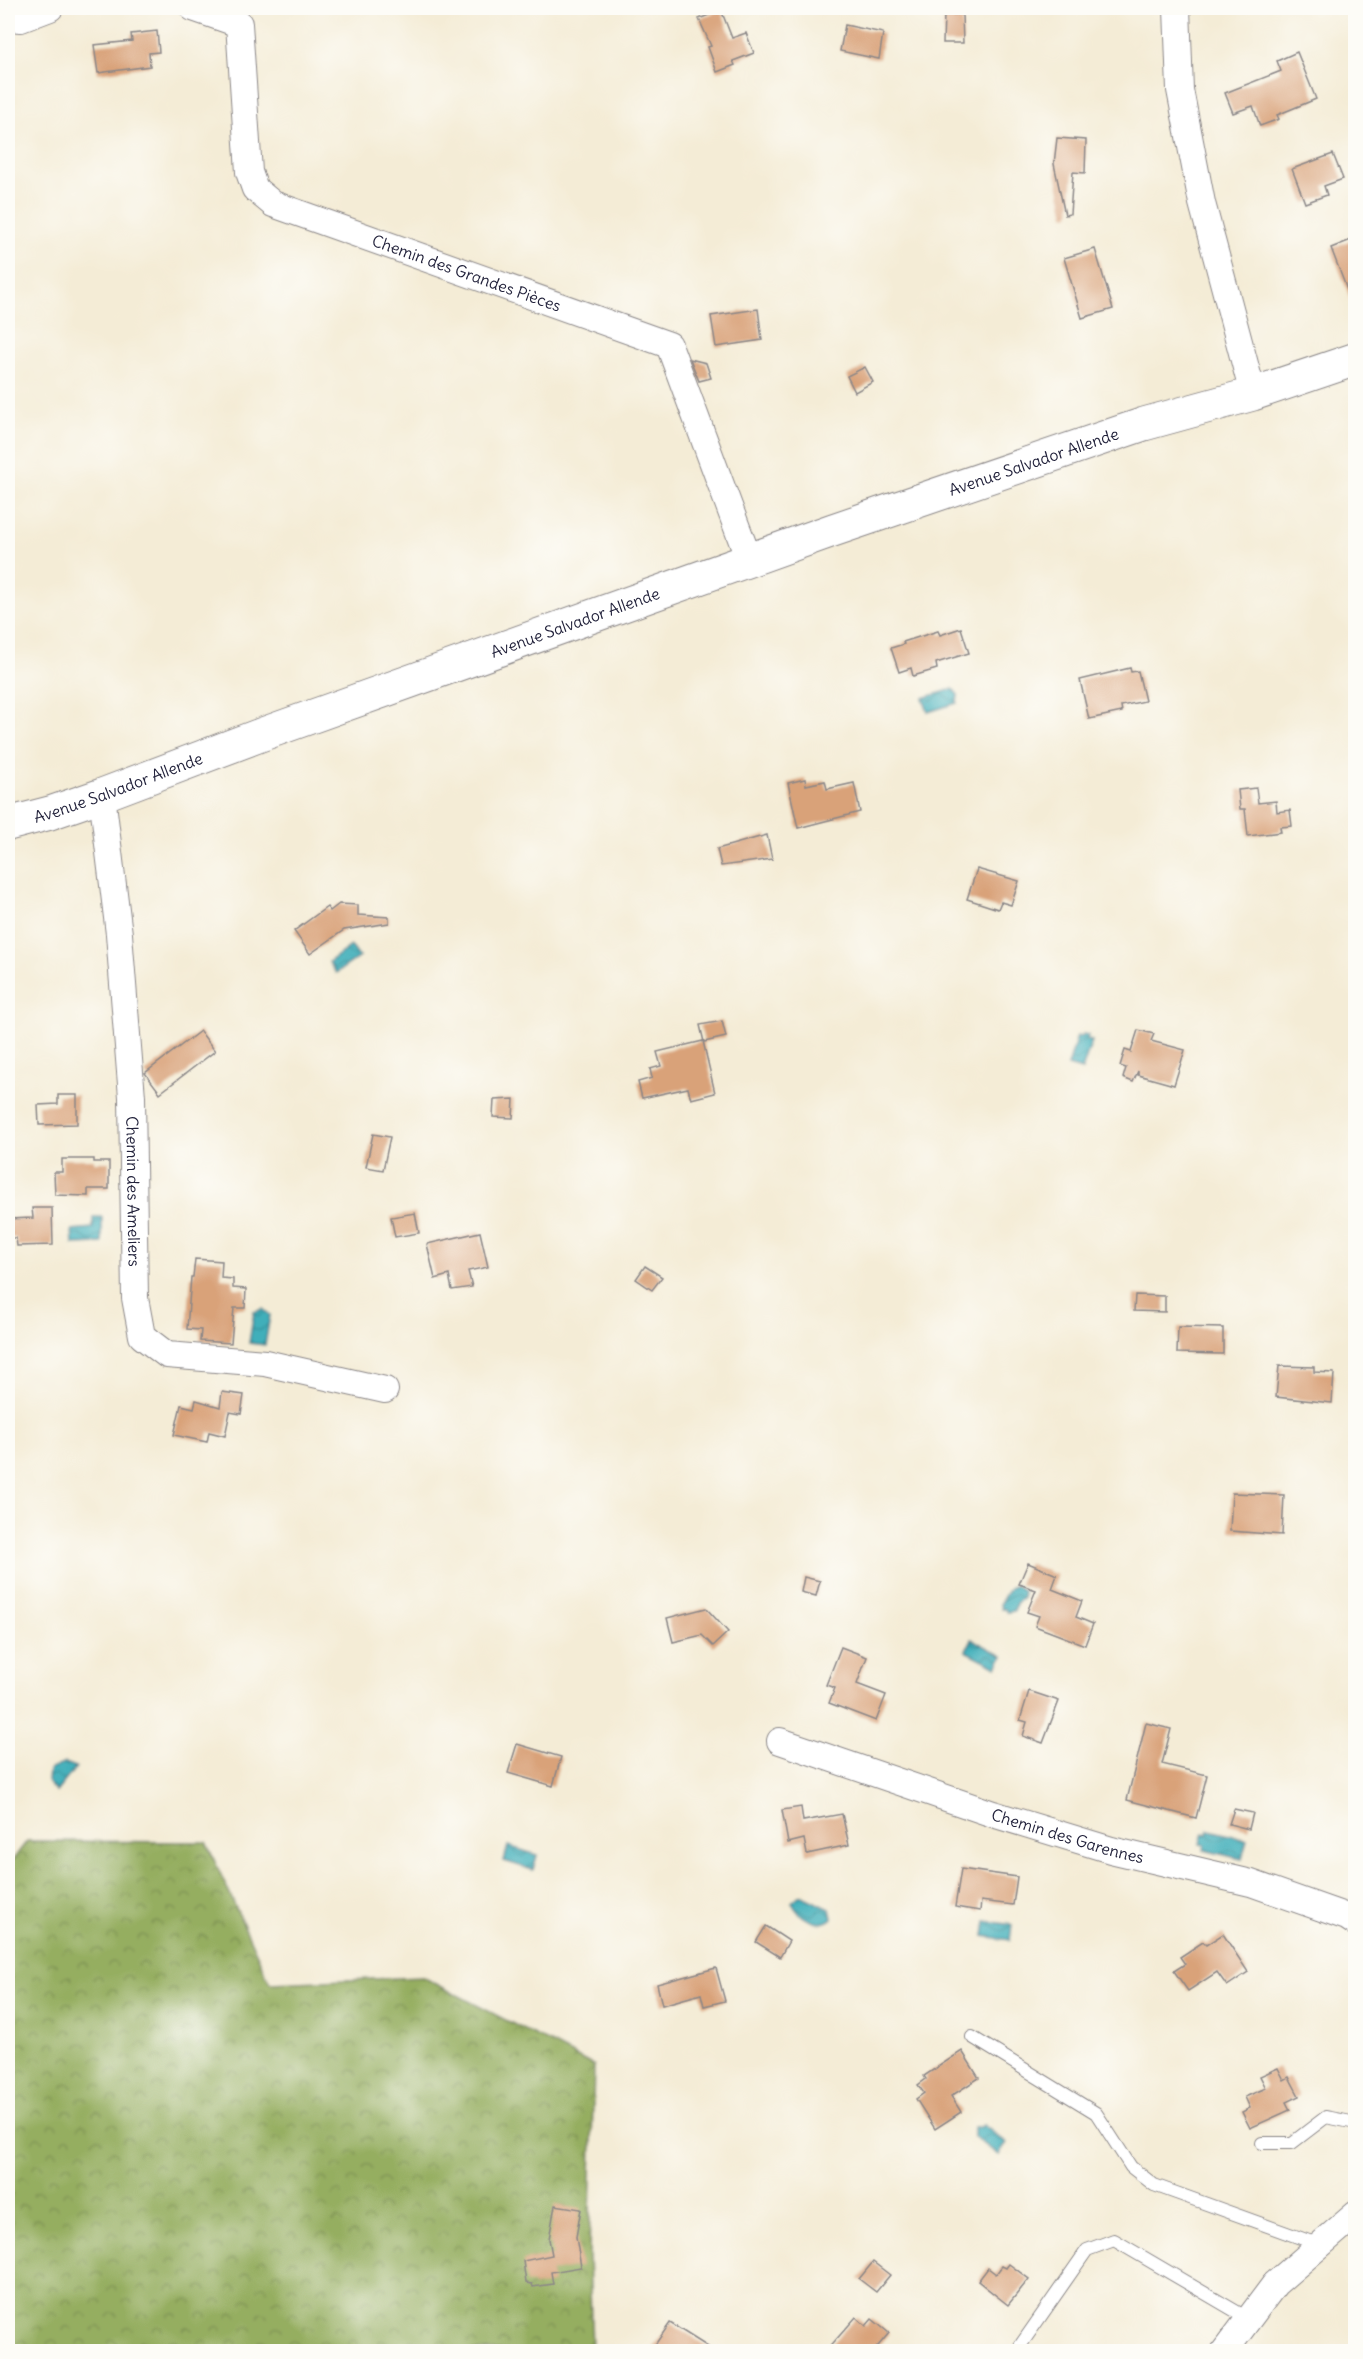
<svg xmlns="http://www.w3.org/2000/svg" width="1363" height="2359" font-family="Delius,sans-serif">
<defs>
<pattern id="forest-crowns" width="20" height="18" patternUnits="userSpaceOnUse" patternTransform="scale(1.5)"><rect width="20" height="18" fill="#95ae60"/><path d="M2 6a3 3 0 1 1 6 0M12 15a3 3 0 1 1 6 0" fill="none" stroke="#798d50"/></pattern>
<pattern id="water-waves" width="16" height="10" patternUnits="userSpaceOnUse" patternTransform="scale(1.5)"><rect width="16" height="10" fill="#3fafba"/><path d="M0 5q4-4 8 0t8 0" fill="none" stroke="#348e98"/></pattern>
</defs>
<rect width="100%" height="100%" fill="#fdfcf7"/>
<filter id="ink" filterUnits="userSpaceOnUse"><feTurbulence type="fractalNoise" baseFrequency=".0167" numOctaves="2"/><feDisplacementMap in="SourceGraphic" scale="12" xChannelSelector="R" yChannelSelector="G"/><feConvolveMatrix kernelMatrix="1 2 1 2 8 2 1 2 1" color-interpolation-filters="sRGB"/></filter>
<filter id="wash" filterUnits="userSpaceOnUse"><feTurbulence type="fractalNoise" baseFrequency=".008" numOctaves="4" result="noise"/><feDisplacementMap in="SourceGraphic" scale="24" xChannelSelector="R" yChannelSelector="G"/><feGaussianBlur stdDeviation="1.35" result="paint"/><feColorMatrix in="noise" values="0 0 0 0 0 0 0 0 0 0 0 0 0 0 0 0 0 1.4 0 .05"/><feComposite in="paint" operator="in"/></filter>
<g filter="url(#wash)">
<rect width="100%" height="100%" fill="#f4ecd6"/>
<path fill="url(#forest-crowns)" stroke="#5c684e" stroke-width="1.5" d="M27,1841L206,1842L270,1983L423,1977L594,2066L589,2254L592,2351H8V1866Z"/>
<g fill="url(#water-waves)" stroke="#30687a" stroke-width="1.5">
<path d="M953,689L958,695L957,703L928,712L923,698Z"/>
<path d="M351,946L359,957L336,973L329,962Z"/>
<path d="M1083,1034L1088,1035L1087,1039L1092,1041L1082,1070L1068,1066L1077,1036L1082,1037Z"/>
<path d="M93,1217H102V1243L73,1244L72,1230L93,1228Z"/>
<path d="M263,1309L270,1315L265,1345L249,1343L254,1312Z"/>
<path d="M1016,1585L1023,1591V1598L1016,1603L1014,1611L1007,1612L1005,1609H1001L1000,1604L1009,1588Z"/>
<path d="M972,1639L1003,1656L997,1667L966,1651Z"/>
<path d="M65,1763L76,1767L56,1792L48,1783L49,1770Z"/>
<path d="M1209,1830L1247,1839L1242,1859L1204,1850L1205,1845L1200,1844L1203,1833L1208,1834Z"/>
<path d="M508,1846L537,1855L533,1870L504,1861Z"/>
<path d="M800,1895L830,1909L832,1918C819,1930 798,1917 792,1902Z"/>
<path d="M986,1921L1012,1925L1010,1940L984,1936Z"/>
<path d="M983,2125L1007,2143L999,2155L974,2137V2127H981Z"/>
</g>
<g id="blocks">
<g fill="#d9a279">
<path d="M721,10L732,38L746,33L754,53L733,61L735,65L717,72L708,47L711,46L699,19Z"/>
<path d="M962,14L963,43H943L944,15Z"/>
<path d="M845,25L883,33L879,59L840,51Z"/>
<path d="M157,31L159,52L149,53L150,66L98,73L94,45L132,41L131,34Z"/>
<path d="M1297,52L1316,99L1277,115L1279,119L1260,126L1253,106L1233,113L1225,93L1281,71L1277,61Z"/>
<path d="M1057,138L1086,140L1085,173L1073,172L1070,214L1065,215L1054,164Z"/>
<path d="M1333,154L1343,179L1324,186L1327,195L1305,203L1292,169Z"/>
<path d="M1351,240L1356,250V307L1354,308L1331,248Z"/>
<path d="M1095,249L1113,309L1082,318L1064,258Z"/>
<path d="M758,309L762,340L716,347L711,316Z"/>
<path d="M690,359L706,363L711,378L699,381Z"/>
<path d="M865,367L873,382L855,392L847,376Z"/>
<path d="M961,628L969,653L936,663L937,669L913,676L911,668L899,672L891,648L904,644L903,642L938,631L940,635Z"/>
<path d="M1130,668L1131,672L1138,671L1145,701L1121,706L1122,712L1089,719L1080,680Z"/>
<path d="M805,779L806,785L825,781L827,789L854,783L860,812L798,828L788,783Z"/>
<path d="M1256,788L1258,803L1276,801L1277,812L1290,810L1292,826L1280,827L1281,832L1248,836L1245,809H1240L1238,790Z"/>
<path d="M767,835L772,859L721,866L717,849Z"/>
<path d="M977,869L1019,881L1011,905L1001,902L998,909L967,899Z"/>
<path d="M339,904L358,905V915L389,917V923L344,930L310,954L294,931L327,907L330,911Z"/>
<path d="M722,1021L726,1037L704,1042L700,1025Z"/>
<path d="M1138,1030L1154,1034L1151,1041L1185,1050L1174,1085L1138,1075V1071L1133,1082L1123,1078L1126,1068L1120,1066L1125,1050L1131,1052Z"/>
<path d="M200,1031L215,1051L160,1093L145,1073Z"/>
<path d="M703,1041L715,1093L691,1099L688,1088L642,1098L638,1082L652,1078L650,1069L661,1066L657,1052Z"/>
<path d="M58,1095H77V1124L39,1125L38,1105L58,1104Z"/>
<path d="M514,1099L513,1118L493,1117L494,1100Z"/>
<path d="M373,1134L390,1137L383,1170L366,1167Z"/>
<path d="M62,1159H94V1162H109V1189H88V1196L55,1195L54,1172H62Z"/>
<path d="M32,1208H52L53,1245L17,1246L16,1238H8V1219L33,1218Z"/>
<path d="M415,1213L419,1233L395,1237L391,1217Z"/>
<path d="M480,1232L488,1267L468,1271L472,1287L452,1290L449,1275L435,1279L427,1244Z"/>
<path d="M195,1259L222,1261L221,1278L233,1279V1288L246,1289L245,1308H234L231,1343L200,1341L201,1330L187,1329L191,1277H193Z"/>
<path d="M645,1266L662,1277L652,1290L636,1279Z"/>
<path d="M1135,1295L1165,1296V1312L1134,1311Z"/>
<path d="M1178,1327L1223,1328V1354L1177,1353Z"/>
<path d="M1279,1366L1314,1367V1372L1334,1373L1332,1403L1276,1397Z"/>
<path d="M222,1392L244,1395L241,1414L230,1412L225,1436L209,1432L207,1442L174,1435L181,1405L194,1408L196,1400L220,1407Z"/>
<path d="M1232,1493L1284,1495L1282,1535L1230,1531Z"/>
<path d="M1028,1563L1057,1575L1052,1589L1082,1601L1076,1617L1093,1624L1085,1645L1035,1626L1039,1616L1027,1612L1036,1590L1019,1584Z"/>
<path d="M804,1577L820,1581L816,1596L801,1592Z"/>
<path d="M706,1608L728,1632L713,1646L702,1635L673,1642L667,1618Z"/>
<path d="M841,1647L867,1657L857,1684L886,1695L876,1721L829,1703L835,1688L826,1685Z"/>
<path d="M1029,1691L1059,1701L1043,1743L1023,1736L1027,1722L1020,1720Z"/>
<path d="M1146,1723L1171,1729L1162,1764L1207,1775L1196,1818L1127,1800Z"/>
<path d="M517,1744L561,1757L553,1786L508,1773Z"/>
<path d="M801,1807L803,1821L842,1814L849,1845L807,1854L804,1839L788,1843L782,1810Z"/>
<path d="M1234,1809L1253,1813L1249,1829L1229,1824Z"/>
<path d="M961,1869L1017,1877L1013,1905L981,1901L980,1911L955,1907Z"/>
<path d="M766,1926L789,1941L780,1957L756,1942Z"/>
<path d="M1223,1934L1248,1972L1227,1986L1217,1972L1188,1991L1174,1971L1185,1964L1180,1957L1203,1942L1206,1945Z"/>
<path d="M716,1968L725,2001L704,2006L701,1994L662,2005L657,1984Z"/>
<path d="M962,2051L979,2078L951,2096L961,2112L935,2129L916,2099L924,2093L918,2085L926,2079L924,2076Z"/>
<path d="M1278,2068L1284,2080L1289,2077L1299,2096L1286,2102L1290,2110L1250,2128L1242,2112L1250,2108L1245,2097L1266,2088L1260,2076Z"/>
<path d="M555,2205L581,2209L576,2237L581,2267L551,2272L553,2284L533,2287L532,2284L526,2283L523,2261L552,2255L549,2239Z"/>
<path d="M873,2262L890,2275L876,2292L859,2279Z"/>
<path d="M1009,2264L1029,2279L1008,2305L978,2281L988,2268L996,2274L1002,2266L1006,2268Z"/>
<path d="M856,2317L866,2326L872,2319L889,2333L873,2352H825Z"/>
<path d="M670,2323L716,2352H650Z"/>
</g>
</g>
</g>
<g filter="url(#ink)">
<use href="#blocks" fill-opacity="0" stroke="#8b8788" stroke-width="1.5"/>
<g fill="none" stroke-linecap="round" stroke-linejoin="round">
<defs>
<g id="service">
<path d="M972,2037L1096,2113L1131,2167L1154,2185L1320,2245"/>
<path d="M1262,2143H1292L1326,2117L1356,2123"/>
<path d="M1020,2346L1087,2250L1114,2240L1249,2319"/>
</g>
<g id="minor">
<path id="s1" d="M193,8L239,24L249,172L255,189L273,204L669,345L749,560"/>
<path d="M1177,8L1180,90L1202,203L1253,394"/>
<path d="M8,18L21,19L50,8"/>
<path id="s2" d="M102,795L119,934L132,1097L135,1298L142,1336L167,1355L265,1363L385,1390"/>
<path id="s3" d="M780,1741L993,1814L1111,1850L1251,1883L1347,1917L1356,1923"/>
<path d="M1224,2352L1275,2284L1356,2214"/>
</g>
<g id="secondary">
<path id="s4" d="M8,824L50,813L102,795L263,734L833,530L1144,424L1253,394L1356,359"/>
</g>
</defs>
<use href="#service" stroke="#8b8788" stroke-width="14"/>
<use href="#minor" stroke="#8b8788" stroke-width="28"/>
<use href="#secondary" stroke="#8b8788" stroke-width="35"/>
<use href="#service" stroke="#fff" stroke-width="12"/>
<use href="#minor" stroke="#fff" stroke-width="26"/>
<use href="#secondary" stroke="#fff" stroke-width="33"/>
</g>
</g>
<g text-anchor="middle" stroke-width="6" stroke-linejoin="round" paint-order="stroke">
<g font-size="16" fill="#22223b" stroke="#fdfcf7">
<text dy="6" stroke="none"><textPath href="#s1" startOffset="444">Chemin des Grandes Pièces</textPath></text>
<text dy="6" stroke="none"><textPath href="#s4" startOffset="1088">Avenue Salvador Allende</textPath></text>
<text dy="6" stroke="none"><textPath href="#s4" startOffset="602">Avenue Salvador Allende</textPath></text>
<text dy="6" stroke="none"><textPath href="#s4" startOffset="116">Avenue Salvador Allende</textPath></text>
<text dy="6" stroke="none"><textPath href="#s2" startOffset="398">Chemin des Ameliers</textPath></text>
<text dy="6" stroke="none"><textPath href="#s3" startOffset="303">Chemin des Garennes</textPath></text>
</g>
</g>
<rect width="1363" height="2359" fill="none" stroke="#fdfcf7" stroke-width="30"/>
</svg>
